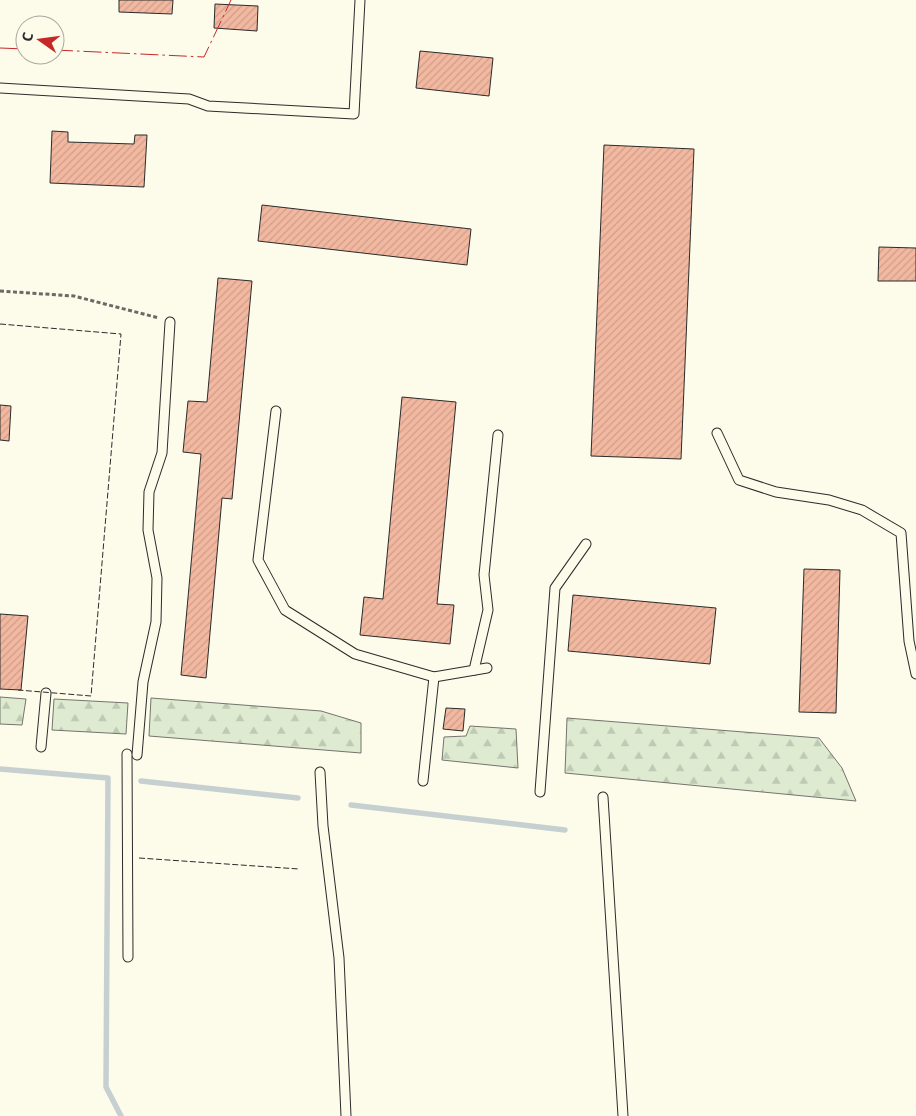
<svg xmlns="http://www.w3.org/2000/svg" width="916" height="1116" font-family="'Open Sans',sans-serif">
<defs>
<pattern id="forest-firs" width="22" height="20" patternUnits="userSpaceOnUse" patternTransform="scale(1.25)"><rect width="22" height="20" fill="#deebd1"/><path d="M5 1l3.5 6h-7zM16 11l3.5 6h-7z" fill="#bfcab4"/></pattern>
<pattern id="building-hatch" width="6" height="6" patternUnits="userSpaceOnUse" patternTransform="scale(1.25)"><rect width="6" height="6" fill="#f2b8a0"/><path d="M-1 1l2-2M0 6l6-6M5 7l2-2" fill="none" stroke="#d09e8a"/></pattern>
</defs>
<rect width="100%" height="100%" fill="#fdfbea"/>
<g fill="url(#forest-firs)" stroke="#74746e">
<path d="M0,697L26,699L22,725L0,724Z"/>
<path d="M151,698L321,711L361,723V753L149,736Z"/>
<path d="M54,699L128,703L126,734L52,730Z"/>
<path d="M567,718L819,738L842,768L856,801L565,773Z"/>
<path d="M470,726L516,729L518,768L442,760L444,737L466,736Z"/>
</g>
<g fill="none" stroke-linecap="round" stroke-linejoin="round">
<g stroke="#c7d0d0" stroke-width="5.5">
<path d="M0,769L108,778L106,1087L121,1116"/>
<path d="M141,781L298,798"/>
<path d="M351,805L565,830"/>
</g>
</g>
<g fill="url(#building-hatch)" stroke="#2b2b2b">
<path d="M119,0H173L172,14L119,12Z"/>
<path d="M215,4L258,6L257,31L214,28Z"/>
<path d="M420,51L493,58L489,96L416,88Z"/>
<path d="M52,131L68,132V142L134,144L135,135H147L144,187L50,183Z"/>
<path d="M604,145L694,149L681,459L591,456Z"/>
<path d="M262,205L471,229L467,265L258,241Z"/>
<path d="M879,247L916,248V281H878Z"/>
<path d="M218,278L252,281L232,499L222,498L206,678L181,675L201,454L183,452L188,401L207,402Z"/>
<path d="M402,397L456,402L437,604L454,605L450,644L360,635L364,597L383,599Z"/>
<path d="M0,405L11,406L9,441L0,440Z"/>
<path d="M804,569L840,570L836,713L799,712Z"/>
<path d="M573,595L716,608L710,664L568,651Z"/>
<path d="M0,614L28,616L21,690L0,689Z"/>
<path d="M446,708L465,709L463,731L443,729Z"/>
</g>
<g fill="none" stroke-linecap="round" stroke-linejoin="round">
<defs>
<g id="service">
<path d="M0,88L189,99L208,106L354,114L360,0"/>
<path d="M276,411L258,560L285,610L355,654L434,677L487,668"/>
<path d="M717,433L739,480L776,492L829,500L862,510L901,533L909,641L916,674"/>
<path d="M474,670L488,610L484,575L498,435"/>
<path d="M41,747L46,693"/>
<path d="M127,754L128,957"/>
<path d="M137,755L143,682L156,622L157,578L148,530L149,492L162,453L170,322"/>
<path d="M320,772L323,826L339,958L346,1116"/>
<path d="M423,781L434,677"/>
<path d="M540,792L555,588L586,544"/>
<path d="M603,797L623,1116"/>
</g>
</defs>
<use href="#service" stroke="#2b2b2b" stroke-width="11"/>
<path stroke="#6a6964" stroke-width="3" stroke-dasharray="4 2.5" stroke-linecap="butt" d="M0,291L74,296L159,318"/>
<use href="#service" stroke="#fdfbea" stroke-width="9"/>
<g stroke="#2b2b2b" stroke-width="1" stroke-dasharray="6 2.5" stroke-linecap="butt">
<path d="M0,324L121,334L91,696L18,690"/>
<path d="M139,858L299,869"/>
</g>
<g stroke="#c62828" stroke-width="1" stroke-dasharray="18 4 2.5 4" stroke-linecap="butt">
<path d="M0,48L25,49"/>
<path d="M55,50L204,57L231,0"/>
</g>
</g>
<g transform="translate(40 40) rotate(284)"><circle r="24" fill="#fdfbea" stroke="#a9a89e"/>
<path d="M0-4L9 19L0 12L-9 19Z" fill="#c62828"/>
<text y="-8" font-size="14" font-weight="bold" text-anchor="middle" fill="#2b2b2b">С</text>
</g>
</svg>
